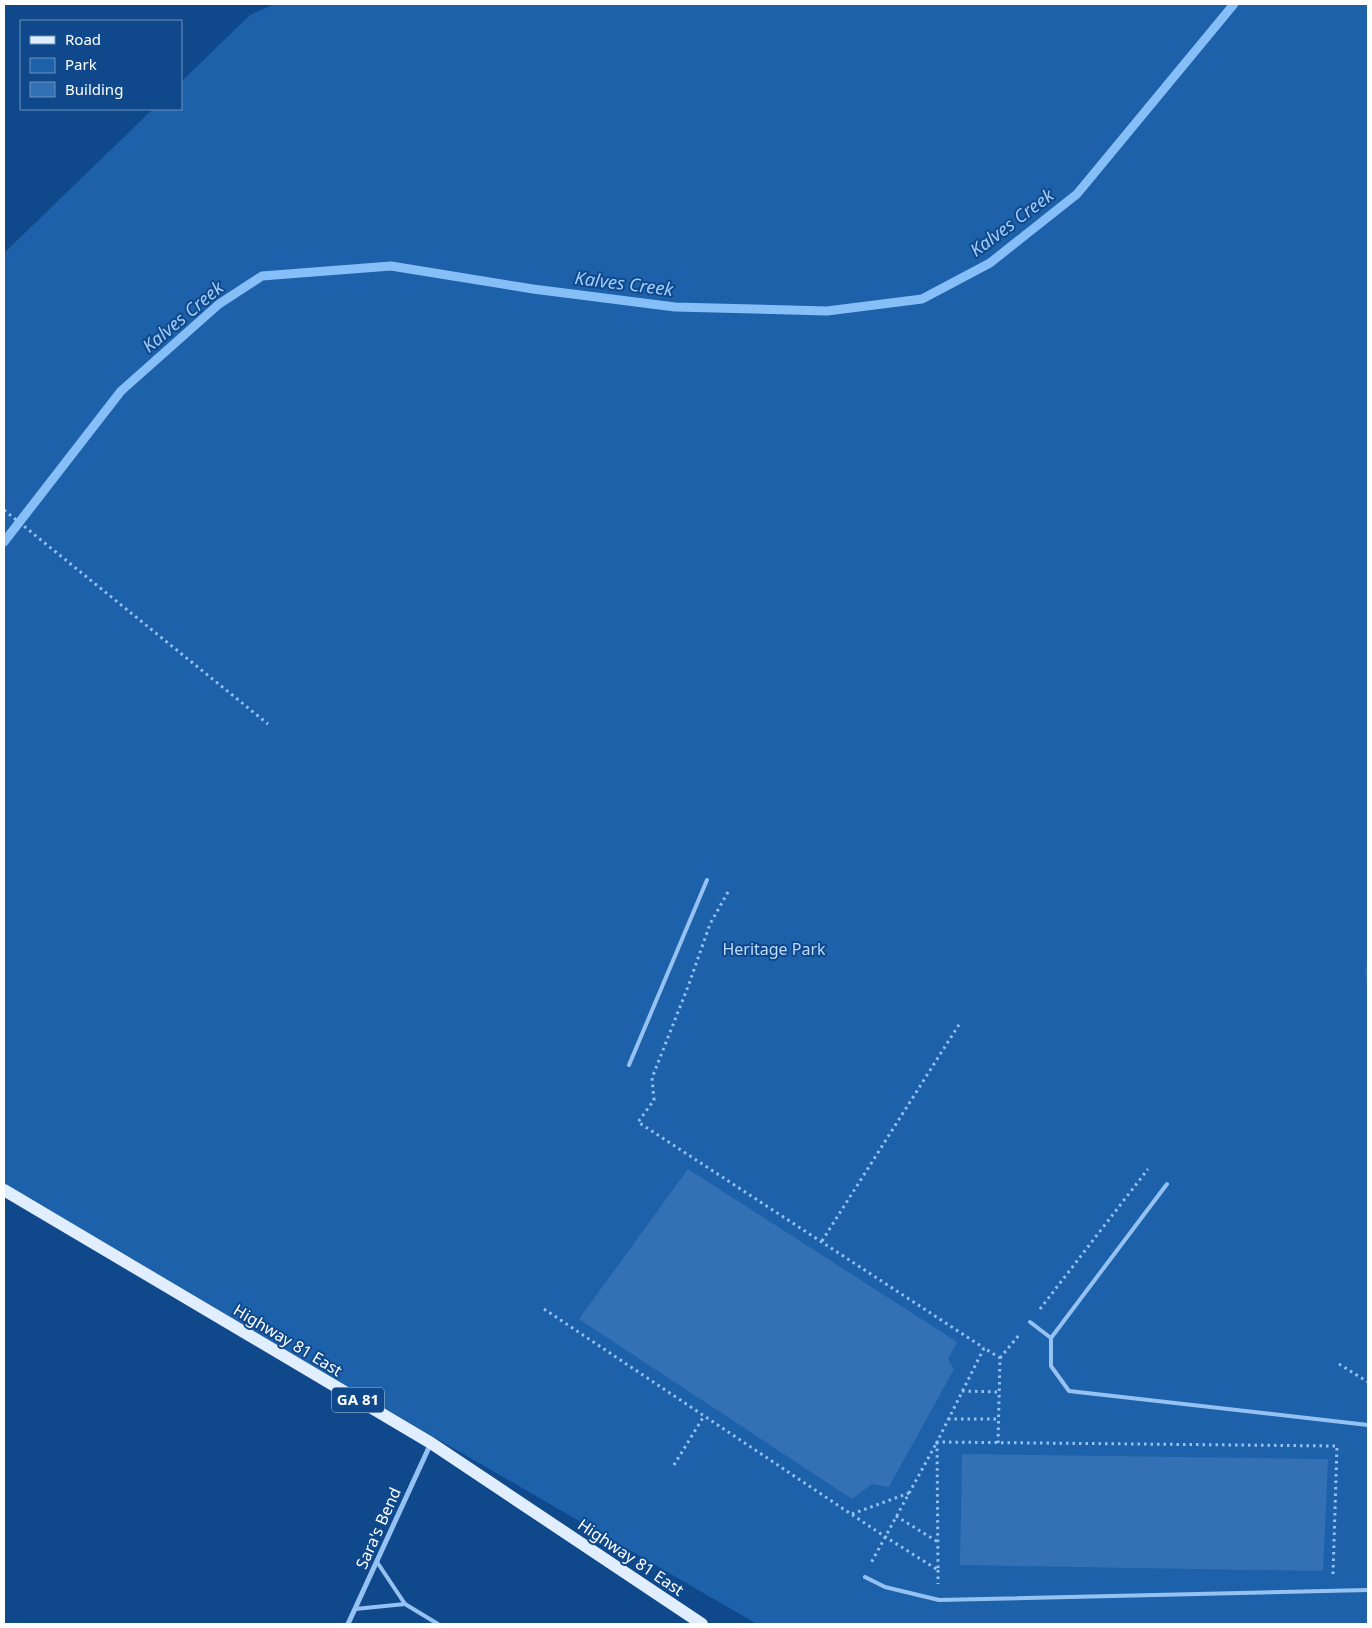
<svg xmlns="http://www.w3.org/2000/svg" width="1372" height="1628" font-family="'Noto Sans',sans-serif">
<rect width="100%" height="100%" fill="#0f498c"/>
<path fill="#1d61aa" d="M275,4H1368V1624H757L4,1188V253L153,109H181V82L250,15Z"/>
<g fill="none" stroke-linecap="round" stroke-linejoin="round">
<path stroke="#86bef7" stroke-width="9" d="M4,542L121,391L219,304L262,276L391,266L533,289L675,307L827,311L922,299L990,263L1077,194L1234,4"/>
</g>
<g fill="#3371b4">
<path d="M1365,967H1368V986H1367Z"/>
<path d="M688,1169L957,1342L948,1359L954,1369L889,1487L872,1484L852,1499L579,1319Z"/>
<path d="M962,1454L1328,1459L1323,1571L960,1565Z"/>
</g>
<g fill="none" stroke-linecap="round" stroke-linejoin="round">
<g stroke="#95c2f3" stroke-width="3" stroke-dasharray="2.5 4" stroke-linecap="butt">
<path d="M4,510L268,724"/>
<path d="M728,892L710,924L689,984L652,1078L654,1100L638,1122L984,1348"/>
<path d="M822,1241L960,1023"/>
<path d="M544,1309L884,1536L938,1570L937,1442L871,1563"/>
<path d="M1040,1309L1148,1169"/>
<path d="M1000,1358L1019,1335"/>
<path d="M1339,1364L1368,1382"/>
<path d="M962,1391L999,1392"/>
<path d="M948,1419H998"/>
<path d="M998,1443L1000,1358L984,1348L937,1442L1337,1446L1333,1574"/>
<path d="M674,1465L704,1416"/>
<path d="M852,1514L909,1493"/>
<path d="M896,1516L938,1542"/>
<path d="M938,1570V1584"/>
</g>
<g stroke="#95c2f3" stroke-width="4">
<path d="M629,1065L707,880"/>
<path d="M1030,1322L1051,1338V1366L1069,1391L1368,1425"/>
<path d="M1051,1338L1167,1184"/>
<path d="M377,1562L405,1604L438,1624"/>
<path d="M865,1577L885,1587L939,1600L1368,1590"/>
<path d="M355,1609L405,1604"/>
</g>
<path stroke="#95c2f3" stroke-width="5" d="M348,1624L431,1443"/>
<path stroke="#e1eeff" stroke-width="12" d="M4,1190L431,1443L702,1624"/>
</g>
<g text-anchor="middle" stroke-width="4" stroke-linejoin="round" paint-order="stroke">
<rect fill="#0f498c" stroke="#b7c8dc" stroke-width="1" x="332" y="1387.5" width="52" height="25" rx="4"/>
<g font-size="15" font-weight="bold" fill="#fff">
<text x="358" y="1405">GA 81</text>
</g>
<g font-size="16" fill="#bcdcfe" stroke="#0f498c">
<text x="774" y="955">Heritage Park</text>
</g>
<g font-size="16" fill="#fff" stroke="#0f498c">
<text transform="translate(288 1340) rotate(31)" y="6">Highway 81 East</text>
<text transform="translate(378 1528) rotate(-66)" y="6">Sara's Bend</text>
<text transform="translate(631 1557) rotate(34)" y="6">Highway 81 East</text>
</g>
<g font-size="18" font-style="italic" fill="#a1ccfa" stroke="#0f498c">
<text transform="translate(1012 223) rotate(-37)" y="6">Kalves Creek</text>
<text transform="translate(624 284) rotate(7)" y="6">Kalves Creek</text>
<text transform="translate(183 317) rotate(-40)" y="6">Kalves Creek</text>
</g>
</g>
<rect width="1372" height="1628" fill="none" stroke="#ffffff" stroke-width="10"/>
<rect x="20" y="20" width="162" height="90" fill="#0f498c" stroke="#6f92ba"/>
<rect x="30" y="36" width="25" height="8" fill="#e1eeff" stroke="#6f92ba"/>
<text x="65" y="45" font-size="15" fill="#ffffff">Road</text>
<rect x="30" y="58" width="25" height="15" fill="#1d61aa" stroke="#6f92ba"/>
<text x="65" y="70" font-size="15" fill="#ffffff">Park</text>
<rect x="30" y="82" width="25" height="15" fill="#3371b4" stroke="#6f92ba"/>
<text x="65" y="95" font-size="15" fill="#ffffff">Building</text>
</svg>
